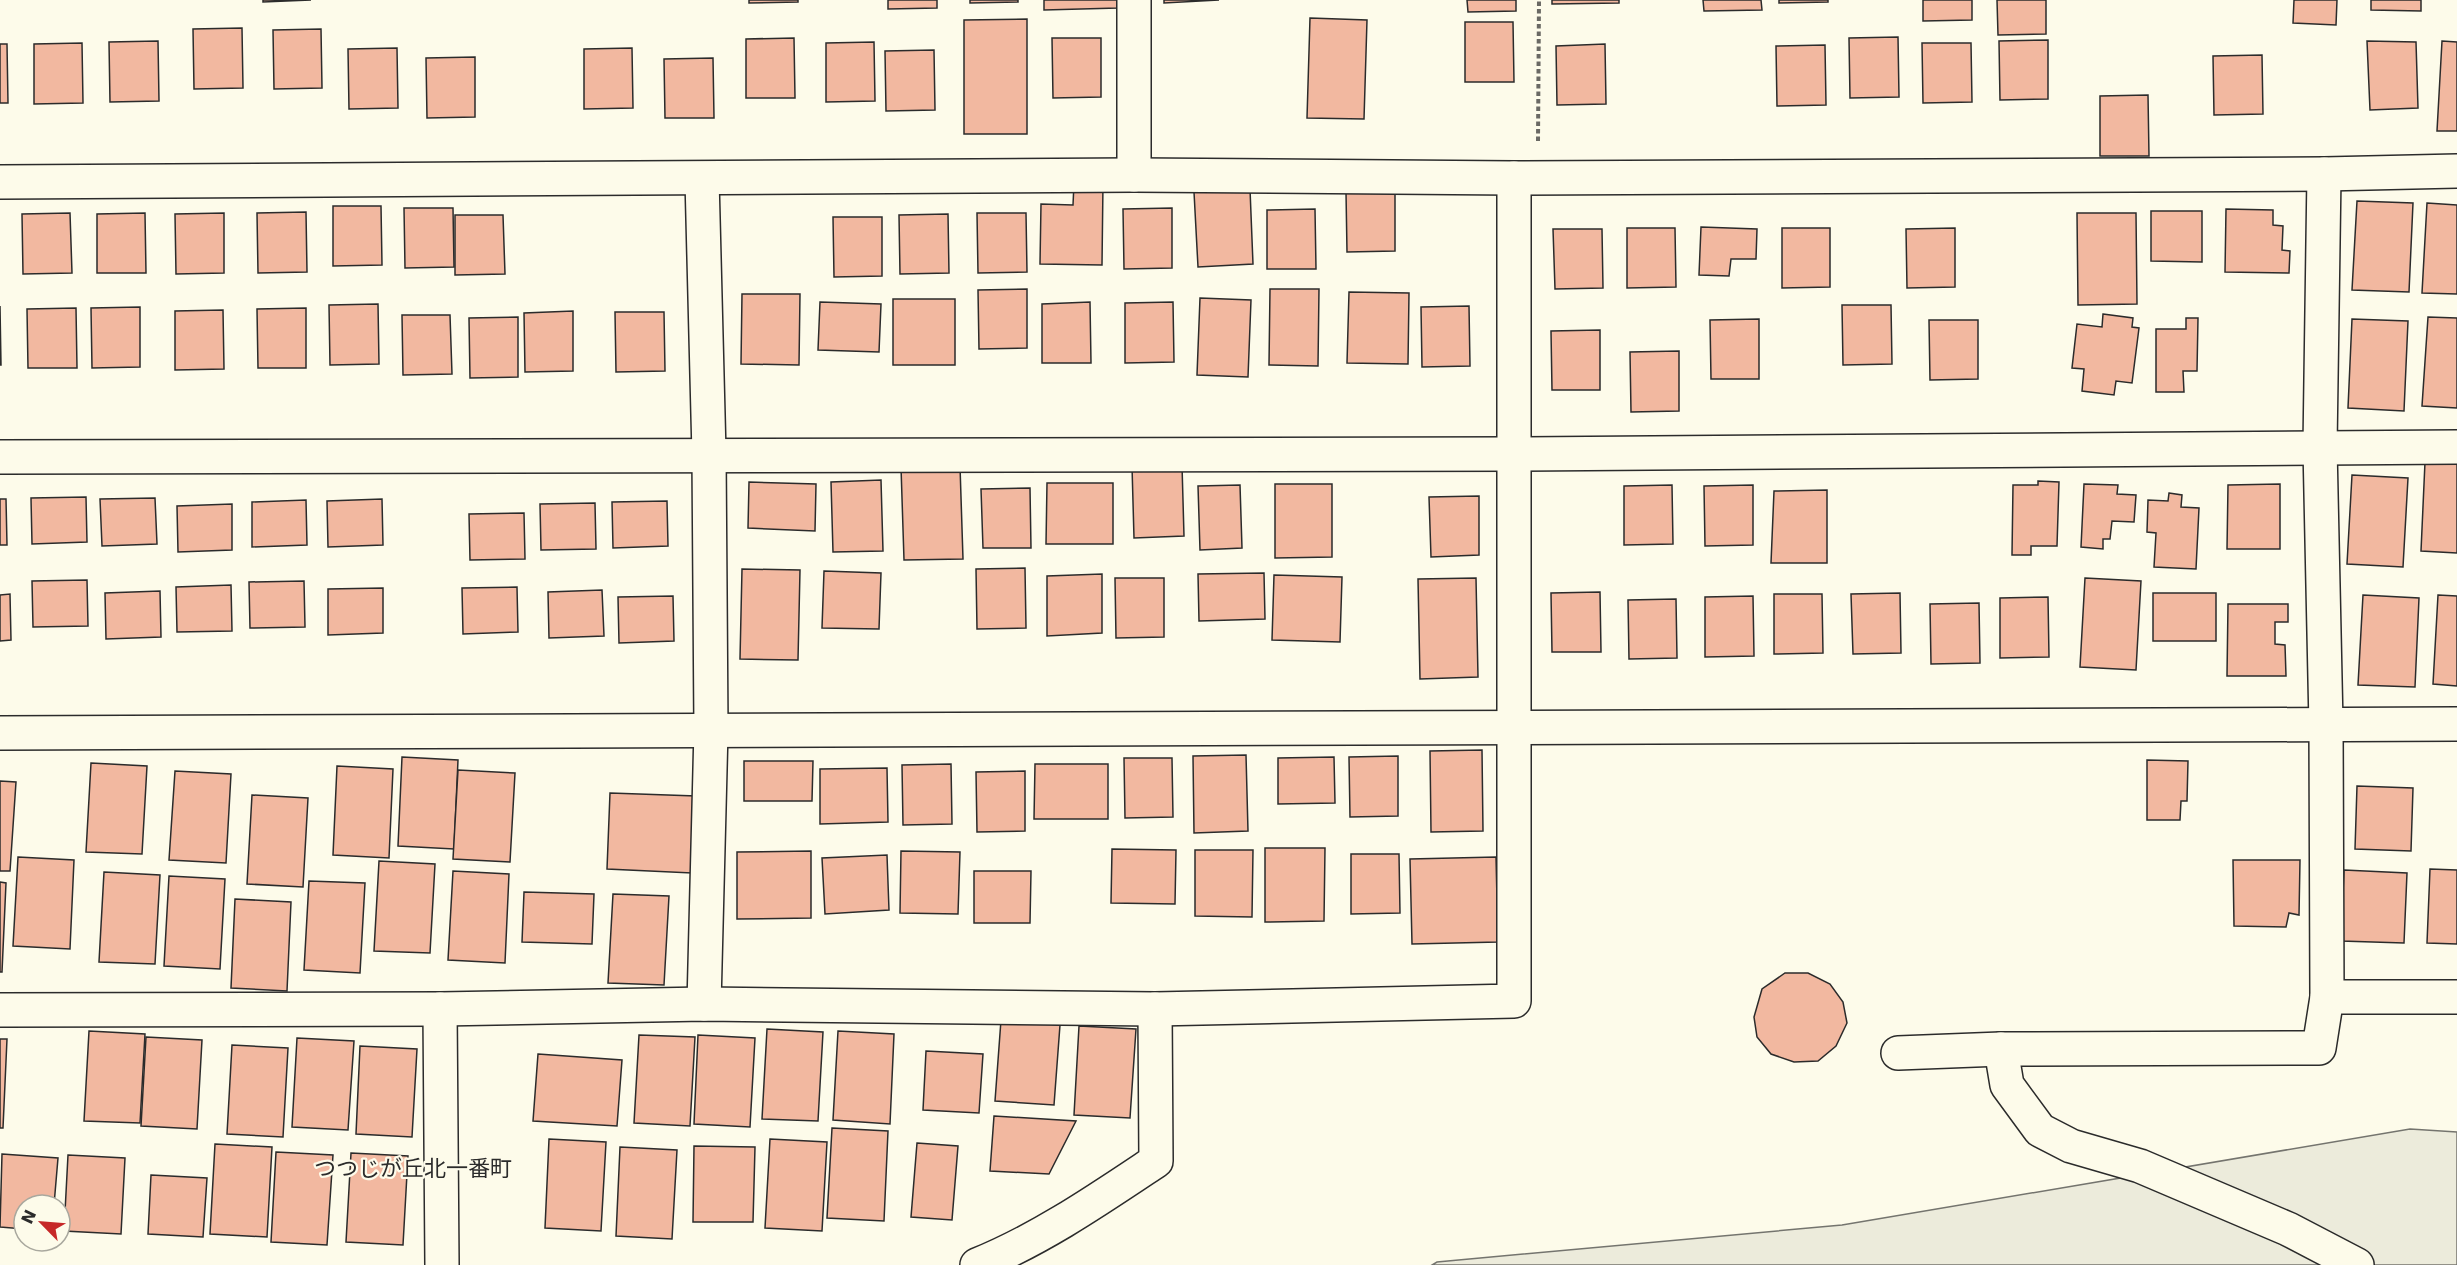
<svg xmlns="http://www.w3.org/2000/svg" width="2457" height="1265" font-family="'DejaVu Sans','Noto Sans JP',sans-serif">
<rect width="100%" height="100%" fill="#fdfbea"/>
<path fill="#ecebdb" stroke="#74746e" stroke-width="1.5" d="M2410,1129L2457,1132V1265H1432L1437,1262L1842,1225Z"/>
<g fill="#f2b8a0" stroke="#2b2b2b" stroke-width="1.5">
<path d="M263,0H311L263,2Z"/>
<path d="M749,0H798V2L749,3Z"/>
<path d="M888,0H937V8L888,9Z"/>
<path d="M970,0H1018V2L970,3Z"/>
<path d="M1044,0H1118V8L1044,10Z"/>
<path d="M1164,0H1219L1164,3Z"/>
<path d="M1467,0H1516V11L1468,12Z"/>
<path d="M1552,0H1619V3L1552,4Z"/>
<path d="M1703,0H1761L1762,10L1704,11Z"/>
<path d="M1779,0H1828V2L1779,3Z"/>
<path d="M1923,0H1972V20L1923,21Z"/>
<path d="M1997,0H2046V34L1998,35Z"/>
<path d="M2294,0H2337L2336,25L2293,23Z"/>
<path d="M2371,0H2421V11L2371,10Z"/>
<path d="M1310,18L1367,20L1364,119L1307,118Z"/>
<path d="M1027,19V134H964V20Z"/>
<path d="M1465,22H1513L1514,82H1465Z"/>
<path d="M242,28L243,88L194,89L193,29Z"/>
<path d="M321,29L322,88L274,89L273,30Z"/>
<path d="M1898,37L1899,97L1850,98L1849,38Z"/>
<path d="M794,38L795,98H746V39Z"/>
<path d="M1052,38H1101V97L1053,98Z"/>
<path d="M2048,40V99L2000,100L1999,41Z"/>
<path d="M158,41L159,101L110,102L109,42Z"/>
<path d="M2367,41L2416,42L2418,108L2370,110Z"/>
<path d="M2442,41L2457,42V131H2437Z"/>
<path d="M874,42L875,101L826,102V43Z"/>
<path d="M82,43L83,103L34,104V44Z"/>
<path d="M1922,43H1971L1972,102L1923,103Z"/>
<path d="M0,44H7L8,103H0Z"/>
<path d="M1605,44L1606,104L1557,105L1556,46Z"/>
<path d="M1825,45L1826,105L1777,106L1776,46Z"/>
<path d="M397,48L398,108L349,109L348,49Z"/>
<path d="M632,48L633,108L584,109V49Z"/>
<path d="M934,50L935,110L886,111L885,51Z"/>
<path d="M2262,55L2263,114L2214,115L2213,56Z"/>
<path d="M475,57V117L427,118L426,58Z"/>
<path d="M713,58L714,118H665L664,59Z"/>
<path d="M2148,95L2149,156H2100V96Z"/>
<path d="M1074,183H1103L1102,265L1040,264L1041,204L1073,205Z"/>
<path d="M1250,189L1253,264L1198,267L1194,192Z"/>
<path d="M1395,191V251L1347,252L1346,192Z"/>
<path d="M2357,201L2413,203L2409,292L2352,290Z"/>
<path d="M2427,203L2457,205V294L2422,293Z"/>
<path d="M333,206H381L382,265L333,266Z"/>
<path d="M404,208H453L454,267L405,268Z"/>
<path d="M1172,208V268L1124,269L1123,209Z"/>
<path d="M1315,209L1316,269H1267V210Z"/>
<path d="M2226,209L2273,210V225L2283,226L2282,250L2290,251L2289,273L2225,272Z"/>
<path d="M2151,211H2202V262L2151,261Z"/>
<path d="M306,212L307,272L258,273L257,213Z"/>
<path d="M70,213L72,273L23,274L22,214Z"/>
<path d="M145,213L146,273H97V214Z"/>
<path d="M224,213V273L176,274L175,214Z"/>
<path d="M977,213H1026L1027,272L978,273Z"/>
<path d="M2077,213H2136L2137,304L2078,305Z"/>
<path d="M948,214L949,273L900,274L899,215Z"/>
<path d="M455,215H503L505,274L455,275Z"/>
<path d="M833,217H882V276L834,277Z"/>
<path d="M1701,227L1757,229L1756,259H1731L1729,276L1699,275Z"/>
<path d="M1627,228H1675L1676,287L1627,288Z"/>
<path d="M1782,228H1830V287L1782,288Z"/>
<path d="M1955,228V287L1907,288L1906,229Z"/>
<path d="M1553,229H1602L1603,288L1555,289Z"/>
<path d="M1027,289V348L979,349L978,290Z"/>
<path d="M1270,289H1319L1318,366L1269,365Z"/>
<path d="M1349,292L1409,293L1408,364L1347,363Z"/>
<path d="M742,294H800L799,365L741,364Z"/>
<path d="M1200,298L1251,300L1248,377L1197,375Z"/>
<rect x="893" y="299" width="62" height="66"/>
<path d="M820,302L881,304L879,352L818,350Z"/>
<path d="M1090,302L1091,363H1042V304Z"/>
<path d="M1173,302L1174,362L1125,363V303Z"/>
<path d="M378,304L379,364L330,365L329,305Z"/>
<path d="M1842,305H1891L1892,364L1843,365Z"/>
<path d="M0,306L1,365H0Z"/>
<path d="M1469,306L1470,366L1422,367L1421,307Z"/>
<path d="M140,307V367L92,368L91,308Z"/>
<path d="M76,308L77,368H28L27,309Z"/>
<path d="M306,308V368H258L257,309Z"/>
<path d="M223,310L224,369L175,370V311Z"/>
<path d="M573,311V371L525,372L524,313Z"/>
<path d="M615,312H664L665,371L616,372Z"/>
<path d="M2103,314L2133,318L2132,327L2139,328L2132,383L2116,381L2114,395L2082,391L2084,369L2072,368L2077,324L2102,327Z"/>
<path d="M402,315H450L452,374L403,375Z"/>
<path d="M518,317V377L470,378L469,318Z"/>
<path d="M2428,317L2457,318V408L2422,406Z"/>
<path d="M2186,318H2198L2197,371H2183L2184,392H2156V329H2186Z"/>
<path d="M1759,319V379H1711L1710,320Z"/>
<path d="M2352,319L2408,321L2404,411L2348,408Z"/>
<path d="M1929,320H1978V379L1930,380Z"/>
<path d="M1600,330V390H1552L1551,331Z"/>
<path d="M1679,351V411L1631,412L1630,352Z"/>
<path d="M2425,462L2457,464V553L2421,551Z"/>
<path d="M1182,465L1184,536L1134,538L1132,466Z"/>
<path d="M960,466L963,559L904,560L901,467Z"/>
<path d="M2352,475L2408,478L2403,567L2347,564Z"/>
<path d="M881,480L883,551L833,552L831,482Z"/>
<path d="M2038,481L2059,482L2057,546H2031V555H2012L2013,485H2038Z"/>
<path d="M749,482L816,484L815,531L748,528Z"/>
<path d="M1047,483H1113V544H1046Z"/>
<path d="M1275,484H1332V557L1275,558Z"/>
<path d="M2084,484L2118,485L2117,494L2136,495L2134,522L2112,521L2110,539H2103V549L2081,547Z"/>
<path d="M2280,484V549H2227L2228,485Z"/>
<path d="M1240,485L1242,548L1200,550L1198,486Z"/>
<path d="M1672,485L1673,544L1624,545V486Z"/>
<path d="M1753,485V545L1705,546L1704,486Z"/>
<path d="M1030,488L1031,548H983L981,489Z"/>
<path d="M1827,490V563H1771L1774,491Z"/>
<path d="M2169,493L2182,495L2181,507L2199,508L2196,569L2154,567L2156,533L2147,532L2148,500L2168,501Z"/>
<path d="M1479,496V555L1431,557L1429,497Z"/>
<path d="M86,497L87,542L32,544L31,498Z"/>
<path d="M155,498L157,544L102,546L100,499Z"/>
<path d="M0,499H6L7,545H0Z"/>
<path d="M382,499L383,545L328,547L327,501Z"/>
<path d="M306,500L307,545L252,547V502Z"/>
<path d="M667,501L668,546L613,548L612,502Z"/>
<path d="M595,503L596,549L541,550L540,504Z"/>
<path d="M232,504V550L178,552L177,506Z"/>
<path d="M524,513L525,559L470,560L469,514Z"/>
<path d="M1025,568L1026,628L977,629L976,569Z"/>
<path d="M742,569L800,570L798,660L740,659Z"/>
<path d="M824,571L881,573L879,629L822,628Z"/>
<path d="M1264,573L1265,619L1199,621L1198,574Z"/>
<path d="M1102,574V633L1047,636V576Z"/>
<path d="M1274,575L1342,577L1340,642L1272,640Z"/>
<path d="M1115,578H1164V637L1116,638Z"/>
<path d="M1476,578L1478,677L1420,679L1418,579Z"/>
<path d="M2085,578L2141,581L2136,670L2080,667Z"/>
<path d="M87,580L88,626L33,627L32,581Z"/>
<path d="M304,581L305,627L250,628L249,582Z"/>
<path d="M231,585L232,631L177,632L176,587Z"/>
<path d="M517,587L518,632L463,634L462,588Z"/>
<path d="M383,588V633L328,635V589Z"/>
<path d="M602,590L604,636L549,638L548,592Z"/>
<path d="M160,591L161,637L106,639L105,593Z"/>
<path d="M1600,592L1601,652H1552L1551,593Z"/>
<path d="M1900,593L1901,653L1853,654L1851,594Z"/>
<rect x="2153" y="593" width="63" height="48"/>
<path d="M10,594L11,640L0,641V595Z"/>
<path d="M1774,594H1822L1823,653L1774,654Z"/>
<path d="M2363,595L2419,598L2415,687L2358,685Z"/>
<path d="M2438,595L2457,596V686L2433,684Z"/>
<path d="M673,596L674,641L619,643L618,597Z"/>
<path d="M1753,596L1754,656L1705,657V597Z"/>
<path d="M2048,597L2049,657L2000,658V598Z"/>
<path d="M1676,599L1677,658L1629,659L1628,600Z"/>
<path d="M1979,603L1980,663L1931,664L1930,604Z"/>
<path d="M2228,604H2288V622H2275V644L2285,645L2286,676H2227Z"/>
<path d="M1482,750L1483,831L1431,832L1430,751Z"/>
<path d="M1246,755L1248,831L1194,833L1193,756Z"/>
<path d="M1398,756V816L1350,817L1349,757Z"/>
<path d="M402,757L458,760L454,849L398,846Z"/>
<path d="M1334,757L1335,803L1278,804V758Z"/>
<path d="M1124,758H1172L1173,817L1125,818Z"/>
<path d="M2147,760L2188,761L2187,801H2181L2180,820H2147Z"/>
<path d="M744,761H813L812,801H744Z"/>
<path d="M91,763L147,766L142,854L86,852Z"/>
<path d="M951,764L952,824L903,825L902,765Z"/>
<path d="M1035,764H1108V819H1034Z"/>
<path d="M337,766L393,769L389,858L333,855Z"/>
<path d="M887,768L888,822L820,824V769Z"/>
<path d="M458,770L515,773L510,862L453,859Z"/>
<path d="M175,771L231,774L226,863L169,860Z"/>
<path d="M1025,771V831L977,832L976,772Z"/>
<path d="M0,781L16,782L10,871H0Z"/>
<path d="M2357,786L2413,788L2411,851L2355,849Z"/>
<path d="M610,793L696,796L692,873L607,869Z"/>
<path d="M252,795L308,798L303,887L247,884Z"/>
<path d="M1265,848H1325L1324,921L1265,922Z"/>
<path d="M1112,849L1176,850L1175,904L1111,903Z"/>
<path d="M1195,850H1253L1252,917L1195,916Z"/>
<path d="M811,851V918L737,919V852Z"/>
<path d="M901,851L960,852L958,914L900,913Z"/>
<path d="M1351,854H1399L1400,913L1351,914Z"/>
<path d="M887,855L889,910L825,914L822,858Z"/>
<path d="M18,857L74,860L70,949L13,946Z"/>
<path d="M1496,857L1498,942L1412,944L1410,859Z"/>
<path d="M2233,860H2300L2299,915L2289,913L2286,927L2234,926Z"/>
<path d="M379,861L435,864L430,953L374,951Z"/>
<path d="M2430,869L2457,870V944L2427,943Z"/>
<path d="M2344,870L2407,873L2404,943L2341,941Z"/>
<path d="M453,871L509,874L505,963L448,960Z"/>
<path d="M974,871H1031L1030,923H974Z"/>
<path d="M104,872L160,875L155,964L99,962Z"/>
<path d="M169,876L225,879L220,969L164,966Z"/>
<path d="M309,881L365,883L360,973L304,970Z"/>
<path d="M0,882L6,883L2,972H0Z"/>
<path d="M524,892L594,894L592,944L522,942Z"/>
<path d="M613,894L669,896L664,985L608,983Z"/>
<path d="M235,899L291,902L287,991L231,988Z"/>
<path d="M1785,973H1808L1830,984L1843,1002L1847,1023L1836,1046L1818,1061L1794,1062L1771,1054L1757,1037L1754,1017L1762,989Z"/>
<path d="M1001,1020L1060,1025L1054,1105L995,1101Z"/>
<path d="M1079,1026L1136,1029L1130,1118L1074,1115Z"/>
<path d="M767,1029L823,1032L818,1121L762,1119Z"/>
<path d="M89,1031L145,1034L140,1123L84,1121Z"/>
<path d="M838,1031L894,1034L890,1124L833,1120Z"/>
<path d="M639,1035L695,1037L690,1126L634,1123Z"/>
<path d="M698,1035L755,1038L750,1127L694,1124Z"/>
<path d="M146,1037L202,1040L197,1129L141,1126Z"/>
<path d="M297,1038L354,1041L348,1130L292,1127Z"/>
<path d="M0,1039H7L3,1128H0Z"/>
<path d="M232,1045L288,1048L283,1137L227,1134Z"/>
<path d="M360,1046L417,1049L412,1137L356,1134Z"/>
<path d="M926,1051L983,1054L979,1113L923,1110Z"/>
<path d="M538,1054L622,1060L617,1126L533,1121Z"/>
<path d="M994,1116L1076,1121L1049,1174L990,1171Z"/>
<path d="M832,1128L888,1131L884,1221L827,1218Z"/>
<path d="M549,1139L606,1142L601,1231L545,1228Z"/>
<path d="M770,1139L827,1142L822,1231L765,1228Z"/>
<path d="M917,1143L958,1146L952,1220L911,1217Z"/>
<path d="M215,1144L272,1147L267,1237L210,1234Z"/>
<path d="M694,1146L755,1147L753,1222H693Z"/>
<path d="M620,1147L677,1150L672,1239L616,1236Z"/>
<path d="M276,1152L333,1155L327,1245L271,1242Z"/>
<path d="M351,1153L408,1156L403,1245L346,1242Z"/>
<path d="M2,1154L58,1158L54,1205H24V1229L0,1227Z"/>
<path d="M68,1155L125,1158L121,1234L64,1231Z"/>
<path d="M151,1175L207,1178L203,1237L148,1234Z"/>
</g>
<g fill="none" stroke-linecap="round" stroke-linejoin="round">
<defs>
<g id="street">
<path d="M2324,174L2320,447L2326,725L2327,997L2319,1048L2001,1049L2007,1085L2040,1130L2071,1146L2140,1166L2288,1229L2357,1265"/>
<path d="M1134,175V0"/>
<path d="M702,179L709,454L711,730L704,1004"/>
<path d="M0,182L1134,175L1514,178L2324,174L2457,171"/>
<path d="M0,457L1515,454L2457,447"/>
<path d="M0,733L2457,724"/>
<path d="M2327,997H2457"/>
<path d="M440,1009L442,1265"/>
<path d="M0,1010L440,1009L704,1004L1155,1009L1514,1001V178"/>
<path d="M1898,1053L2001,1049"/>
<path d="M977,1265C1041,1239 1099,1199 1156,1161L1155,1009"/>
</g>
</defs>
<use href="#street" stroke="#2b2b2b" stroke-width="36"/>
<path stroke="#6a6964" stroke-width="4" stroke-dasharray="4.5 3" stroke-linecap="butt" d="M1538,141L1539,0"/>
<use href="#street" stroke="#fdfbea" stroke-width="33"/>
</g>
<g text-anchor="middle" stroke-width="4.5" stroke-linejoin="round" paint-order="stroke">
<g font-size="22" fill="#2b2b2b" stroke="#fdfbea">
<text x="413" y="1176">つつじが丘北一番町</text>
</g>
</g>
<g transform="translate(42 1223) rotate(295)"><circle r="28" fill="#fdfbea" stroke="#a9a89e" stroke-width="1.5"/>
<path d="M0-4.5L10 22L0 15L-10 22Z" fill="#c62828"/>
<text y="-9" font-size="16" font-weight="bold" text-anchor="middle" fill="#2b2b2b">N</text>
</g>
</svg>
